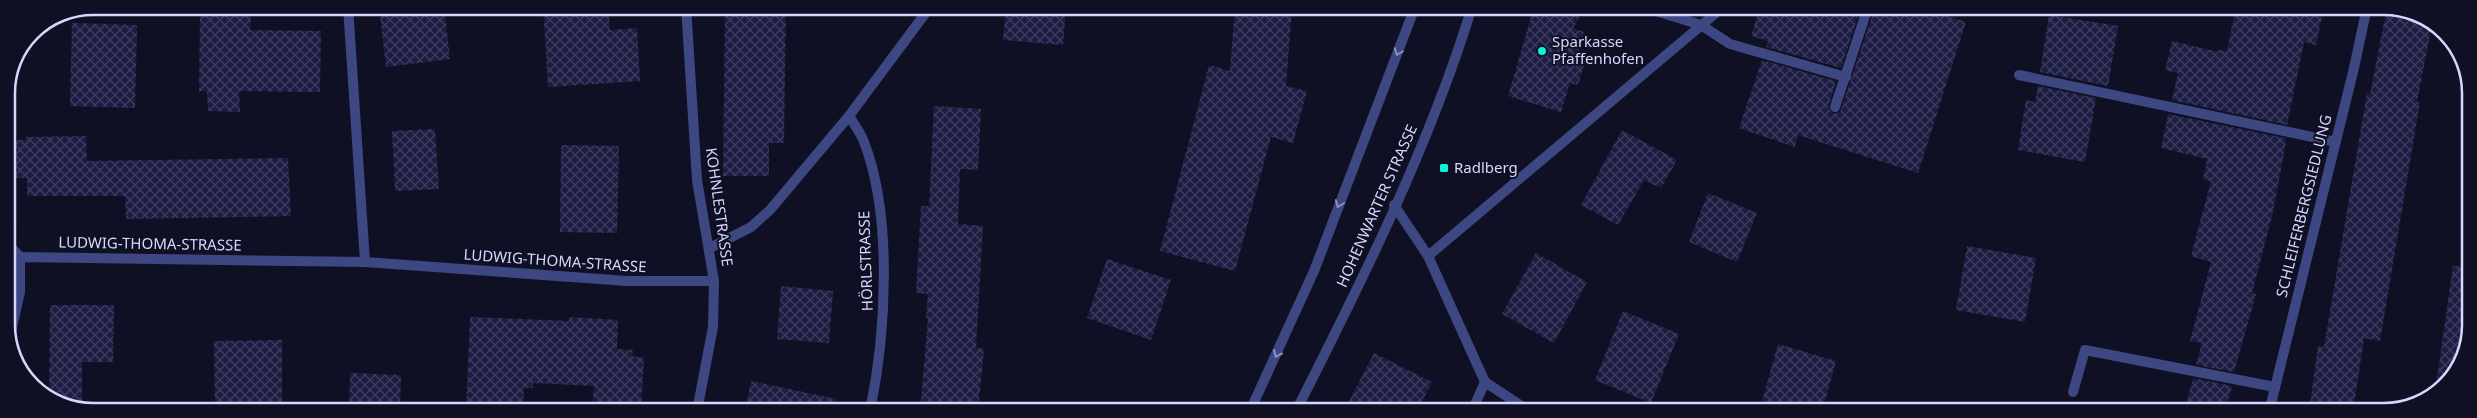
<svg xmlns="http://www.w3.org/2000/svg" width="2477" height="418" font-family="'Noto Sans',sans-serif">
<defs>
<pattern id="building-cross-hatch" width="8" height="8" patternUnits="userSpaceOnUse" patternTransform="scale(1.25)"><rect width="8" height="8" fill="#1d1d44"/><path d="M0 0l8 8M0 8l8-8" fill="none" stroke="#3d3d60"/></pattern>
</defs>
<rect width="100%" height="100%" fill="#101024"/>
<g fill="url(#building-cross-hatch)">
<path d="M379,6H444L450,59L386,67Z"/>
<path d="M543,6H608L610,30L637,28L640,81L548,87Z"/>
<path d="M725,6H786L784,143H769V176H723Z"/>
<path d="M1006,7H1066L1063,45L1003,40Z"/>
<path d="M1235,7H1292L1286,86L1307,91L1293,143L1271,137L1235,271L1160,251L1209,65L1230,71Z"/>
<path d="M1534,7H1586L1573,28L1584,32L1577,56L1586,59L1578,85L1570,83L1561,112L1508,96Z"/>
<path d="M1760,7H1861L1841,68L1766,47L1768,41L1751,36Z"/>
<path d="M1875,7H1921L1966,22L1918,173L1798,135L1795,147L1739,128L1762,60L1836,81L1828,108L1833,114L1840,112Z"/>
<path d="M2236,7H2324L2316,45L2304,42L2287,125L2172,100L2178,73L2165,70L2172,41L2218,52V50L2227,51Z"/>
<path d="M2387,7H2396L2432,25L2417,102H2420L2380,341L2364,338L2353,412H2309L2318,346L2324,347L2367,93L2370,94Z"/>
<path d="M200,14L251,15L250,30L321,31L320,92L239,91L240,112L208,111L207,91H199Z"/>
<path d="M2049,15L2118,26L2108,86L2040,72Z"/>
<path d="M72,23L137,25L135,108L70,106Z"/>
<path d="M2038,86L2096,98L2085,162L2018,150L2026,100L2035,102Z"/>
<path d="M934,106L981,109L978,170L960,169L958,224L983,226L976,348L984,349L978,411H920L928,318H926L928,294L916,293L921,206H929Z"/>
<path d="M2168,114L2285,138L2286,142L2273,212L2252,293L2256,294L2234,372L2196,365L2202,343L2190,341L2211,262L2191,256L2211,181L2203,180L2207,159L2161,148Z"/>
<path d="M435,129L439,189L395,191L392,131Z"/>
<path d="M1622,130L1677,160L1661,188L1644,180L1618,225L1581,205Z"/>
<path d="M86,136L87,161L288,158L291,216L126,219L125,196H27V178H7V140H26V137Z"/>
<path d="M561,145L619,146L617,233L560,232Z"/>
<path d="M1708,193L1757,213L1737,262L1689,242Z"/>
<path d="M1967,246L2036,258L2025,322L1956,310Z"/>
<path d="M1536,253L1587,282L1554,343L1502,314Z"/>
<path d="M1107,259L1171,280L1151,340L1087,318Z"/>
<path d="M2453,266L2470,267V337L2442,390L2435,392Z"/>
<path d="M781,286L833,291L829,343L777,339Z"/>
<path d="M50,305H114L113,362H82V411L49,396Z"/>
<path d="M1623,311L1679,334L1651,403L1595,380Z"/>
<path d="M470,317L569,321V317L618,320L617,349L633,350L632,356L644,358L641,411L592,410L594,386L533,383V388H524L523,411H466Z"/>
<path d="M282,340V411H215L214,341Z"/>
<path d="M1778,344L1836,361L1822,412H1759Z"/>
<path d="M1374,353L1432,382L1417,411H1344Z"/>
<path d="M350,373L401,375L400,411H349Z"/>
<path d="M2193,378L2232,386L2225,412H2184Z"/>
<path d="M751,381L836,399L834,411H745Z"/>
</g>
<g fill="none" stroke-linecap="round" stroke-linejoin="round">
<g stroke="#3d4781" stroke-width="10">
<path d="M1643,7L1701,25L1730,44L1846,77"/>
<path d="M2019,75L2336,142"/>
<path d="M1835,107L1868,7"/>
<path d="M2073,392L2085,350L2275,387"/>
</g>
<g stroke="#3d4781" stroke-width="10">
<path d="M348,6L365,262"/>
<path d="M686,6L697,180L714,281L713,327L697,411"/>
<path d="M1394,205L1428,256L1485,382L1472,411"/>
<path d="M8,244L20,257"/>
<path d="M710,248L751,227L770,210L849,116"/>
<path d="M1428,256L1723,7"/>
<path d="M9,341L20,292V257L365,262L627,281H714"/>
<path d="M1485,382L1529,411"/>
<path d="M870,411C886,334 893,217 864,142C861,133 854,124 849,116L930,7"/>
<path d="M1250,411L1314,271L1415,7"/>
<path d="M2269,412L2354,68L2367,7"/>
</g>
<path stroke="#3d4781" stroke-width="10" d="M1296,411C1362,281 1429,147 1472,7"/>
</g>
<defs><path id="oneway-chevron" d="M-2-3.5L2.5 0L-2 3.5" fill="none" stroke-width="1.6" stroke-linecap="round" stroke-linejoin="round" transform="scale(1.25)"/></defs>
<g stroke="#8990bf">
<use href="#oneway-chevron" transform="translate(1398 52) rotate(111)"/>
<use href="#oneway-chevron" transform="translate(1339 204) rotate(111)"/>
<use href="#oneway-chevron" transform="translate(1277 354) rotate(114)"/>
</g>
<g fill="#0cf2dd" stroke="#101024" stroke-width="2">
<circle cx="1542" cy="51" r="5"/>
<rect x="1439" y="163" width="10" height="10" rx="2.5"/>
</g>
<g text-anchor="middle" stroke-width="4" stroke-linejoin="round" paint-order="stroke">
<g font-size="15" fill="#d5d8fd" stroke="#101024" text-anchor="start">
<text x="1552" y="47">Sparkasse<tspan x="1552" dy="17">Pfaffenhofen</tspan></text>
<text x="1454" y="173">Radlberg</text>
</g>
<g font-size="15" fill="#d5d8fd" stroke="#101024">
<text transform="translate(1377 206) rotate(-66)" y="5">HOHENWARTER STRASSE</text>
<text transform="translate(2304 206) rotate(-76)" y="5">SCHLEIFERBERGSIEDLUNG</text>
<text transform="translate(719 207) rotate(82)" y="5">KOHNLESTRASSE</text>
<text transform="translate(150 244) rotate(1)" y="5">LUDWIG-THOMA-STRASSE</text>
<text transform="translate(555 261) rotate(4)" y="5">LUDWIG-THOMA-STRASSE</text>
<text transform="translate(866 261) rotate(-92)" y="5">HÖRLSTRASSE</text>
</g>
</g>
<path d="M0 0H2477V418H0ZM93 15H2384A78 78 0 0 1 2462 93V325A78 78 0 0 1 2384 403H93A78 78 0 0 1 15 325V93A78 78 0 0 1 93 15Z" fill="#101024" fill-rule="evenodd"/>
<path fill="none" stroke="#d5d8fd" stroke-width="2.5" d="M93 15H2384A78 78 0 0 1 2462 93V325A78 78 0 0 1 2384 403H93A78 78 0 0 1 15 325V93A78 78 0 0 1 93 15Z"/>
</svg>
